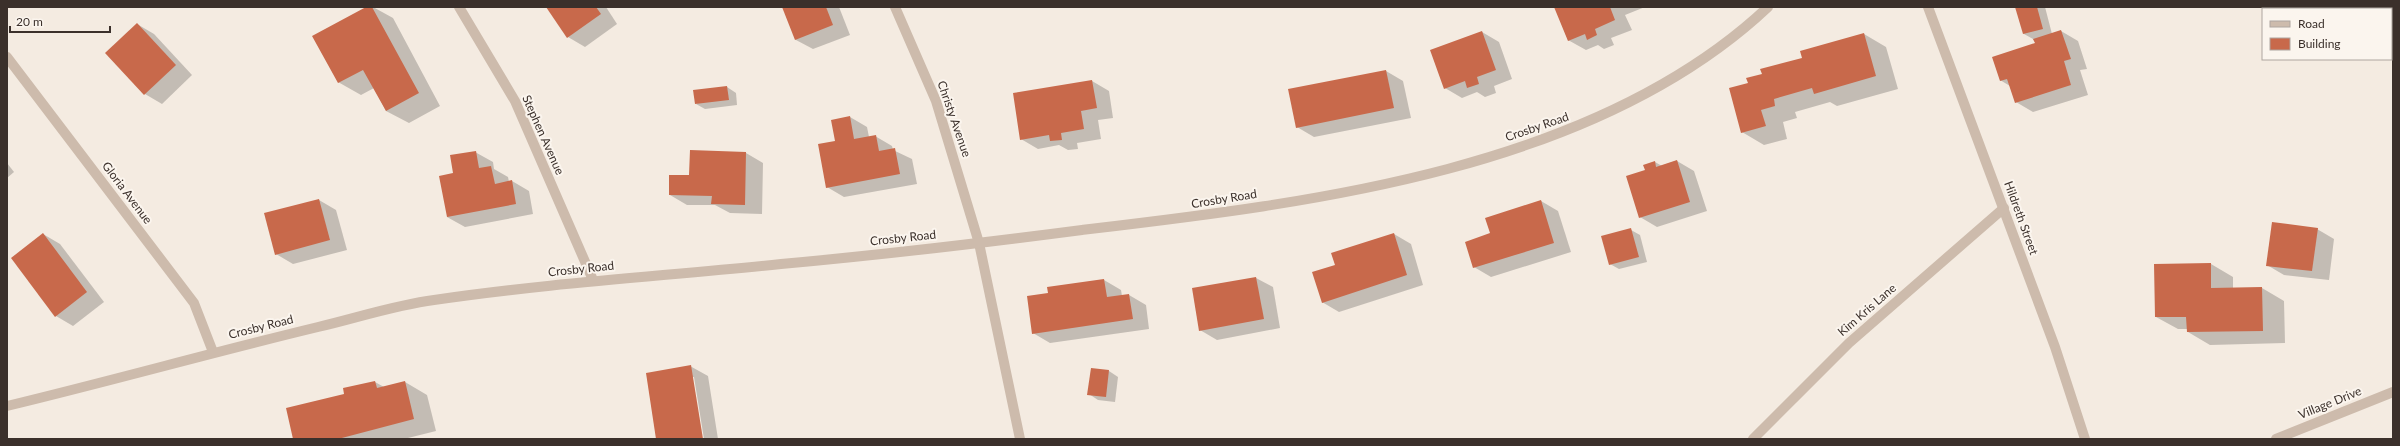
<svg xmlns="http://www.w3.org/2000/svg" width="2400" height="446" font-family="Lato,sans-serif">
<rect width="100%" height="100%" fill="#f4ebe1"/>
<g fill="#0003">
<path d="M368,7H373L393,18L440,106L409,123L386,111L374,88L361,95L338,82Z"/>
<path d="M548,7H606L617,24L585,47L568,37Z"/>
<path d="M783,7H839L850,35L813,49L796,40Z"/>
<path d="M1555,7H1645L1625,15L1632,30L1611,38L1614,45L1604,49L1598,45L1586,50L1568,40Z"/>
<path d="M2016,7H2045L2052,34L2061,31L2078,41L2087,69L2080,70L2088,95L2033,112L2016,102L2010,86L2000,80L2036,44L2033,39L2024,34Z"/>
<path d="M137,24L154,34L192,75L162,104L145,94Z"/>
<path d="M1482,32L1499,42L1512,79L1494,86L1496,93L1485,97L1477,92L1462,98L1445,88Z"/>
<path d="M1864,34L1886,47L1898,89L1837,106L1830,102L1795,112L1797,118L1783,122L1787,139L1764,145L1742,132L1749,84L1763,75Z"/>
<path d="M1386,71L1403,81L1411,118L1314,137L1297,127Z"/>
<path d="M1092,81L1109,91L1113,118L1098,120L1101,139L1077,143L1078,149L1068,150L1059,145L1038,149L1021,139Z"/>
<path d="M727,87L736,93L737,105L705,109L696,104Z"/>
<path d="M850,117L867,127L869,137L875,136L892,146L893,150L912,159L917,184L844,197L827,187Z"/>
<path d="M475,152L493,162L494,169L508,177L509,182L512,181L529,191L533,214L465,227L447,217L455,174Z"/>
<path d="M746,153L763,163L762,214L730,213L715,205H687L670,195L690,176Z"/>
<path d="M1677,161L1694,171L1707,211L1657,227L1640,217L1646,171L1655,162L1662,166Z"/>
<path d="M7,163L14,172L7,178Z"/>
<path d="M319,200L336,210L347,250L293,264L276,254Z"/>
<path d="M1541,201L1558,211L1571,252L1491,277L1474,267L1491,234Z"/>
<path d="M2317,229L2334,239L2329,280L2284,275L2267,265Z"/>
<path d="M1631,230L1640,235L1647,262L1619,269L1610,264Z"/>
<path d="M43,234L60,244L104,302L73,326L56,316Z"/>
<path d="M1394,234L1411,244L1423,285L1339,312L1322,302L1336,265Z"/>
<path d="M2211,264L2233,277V289L2262,288L2284,301L2285,343L2210,345L2188,332L2187,329H2178L2156,317Z"/>
<path d="M1256,278L1273,287L1280,328L1217,340L1200,330Z"/>
<path d="M1104,280L1121,290L1122,296L1129,295L1146,305L1149,329L1050,343L1033,333L1049,294L1048,288Z"/>
<path d="M690,366L708,376L718,439H704L694,377H692L702,439H657Z"/>
<path d="M1091,370L1109,371L1118,377L1115,402L1098,400L1089,394Z"/>
<path d="M375,382L384,387L405,382L427,395L436,431L404,439H294Z"/>
</g>
<g fill="#c8694b">
<path d="M366,7H372L419,93L386,111L363,70L338,83L312,36Z"/>
<path d="M546,7H596L601,14L567,38Z"/>
<path d="M782,7H826L833,25L795,40Z"/>
<path d="M1554,7H1610L1615,20L1595,29L1597,35L1587,40L1585,34L1568,41Z"/>
<path d="M2015,7H2037L2043,29L2023,34Z"/>
<path d="M137,23L176,65L144,95L105,53Z"/>
<path d="M2061,30L2071,59L2064,61L2071,85L2015,103L2007,79L2000,81L1992,57L2035,43L2033,39Z"/>
<path d="M1482,31L1496,70L1477,77L1479,84L1467,88L1465,81L1444,89L1430,50Z"/>
<path d="M1864,33L1876,76L1814,94L1812,88L1774,99L1775,106L1761,110L1766,126L1741,133L1729,88L1748,83L1746,78L1762,74L1760,69L1802,58L1800,51Z"/>
<path d="M1386,70L1394,108L1296,128L1288,89Z"/>
<path d="M1092,80L1097,108L1081,111L1084,129L1061,133L1062,140L1050,141L1049,135L1020,140L1013,93Z"/>
<path d="M727,86L729,100L695,104L693,90Z"/>
<path d="M850,116L854,139L876,135L879,151L895,148L900,174L826,188L818,144L835,141L831,120Z"/>
<path d="M690,150L746,152L745,205L711,204L712,196L669,195V175H689Z"/>
<path d="M476,151L479,168L491,166L495,184L512,180L516,204L447,217L439,176L453,173L450,155Z"/>
<path d="M1677,160L1690,202L1639,218L1626,176L1645,170L1643,165L1655,161L1656,167Z"/>
<path d="M319,199L330,240L275,255L264,213Z"/>
<path d="M1541,200L1554,243L1473,268L1465,242L1490,233L1485,218Z"/>
<path d="M2272,222L2318,228L2312,271L2266,266Z"/>
<path d="M1631,228L1639,257L1609,265L1601,236Z"/>
<path d="M43,233L87,292L55,317L11,258Z"/>
<path d="M1394,233L1407,275L1322,303L1312,272L1335,265L1331,253Z"/>
<path d="M2211,263V288L2262,287L2263,331L2187,332L2186,317H2155L2154,264Z"/>
<path d="M1256,277L1264,319L1199,331L1192,288Z"/>
<path d="M1104,279L1107,297L1129,294L1133,319L1032,334L1027,296L1048,293L1047,287Z"/>
<path d="M691,365L703,439H656L646,373Z"/>
<path d="M1091,368L1109,370L1106,397L1087,395Z"/>
<path d="M375,381L377,388L405,381L414,419L338,439H293L286,408L344,394L343,388Z"/>
</g>
<g fill="none" stroke-linecap="round" stroke-linejoin="round">
<g stroke="#cdbbac" stroke-width="10">
<path d="M459,7L515,101L593,280"/>
<path d="M895,7L936,101L979,243L1020,439"/>
<path d="M1928,7L2055,347L2085,439"/>
<path d="M7,57L194,303L213,352"/>
<path d="M7,406C111,381 214,352 318,327C357,318 395,305 434,300C550,283 665,276 781,264C882,255 982,243 1082,230C1310,203 1595,170 1768,7"/>
<path d="M1753,439L1849,343L2004,208"/>
<path d="M2276,439L2393,392"/>
</g>
</g>
<g text-anchor="middle" stroke-width="4" stroke-linejoin="round" paint-order="stroke">
<g font-size="12" fill="#3b302b" stroke="#fbf5ee">
<text transform="translate(954 119) rotate(71)" y="4">Christy Avenue</text>
<text transform="translate(1537 127) rotate(-19)" y="4">Crosby Road</text>
<text transform="translate(543 135) rotate(66)" y="4">Stephen Avenue</text>
<text transform="translate(127 193) rotate(53)" y="4">Gloria Avenue</text>
<text transform="translate(1224 199) rotate(-9)" y="4">Crosby Road</text>
<text transform="translate(2021 218) rotate(70)" y="4">Hildreth Street</text>
<text transform="translate(903 238) rotate(-6)" y="4">Crosby Road</text>
<text transform="translate(581 269) rotate(-6)" y="4">Crosby Road</text>
<text transform="translate(1867 310) rotate(-41)" y="4">Kim Kris Lane</text>
<text transform="translate(261 327) rotate(-14)" y="4">Crosby Road</text>
<text transform="translate(2330 403) rotate(-22)" y="4">Village Drive</text>
</g>
</g>
<rect width="2400" height="446" fill="none" stroke="#3b302b" stroke-width="16"/>
<rect x="2262" y="8" width="130" height="52" fill="#fbf5ee" stroke="#aea6a0"/>
<rect x="2270" y="21" width="20" height="6" fill="#cdbbac" stroke="#aea6a0"/>
<text x="2298" y="28" font-size="12" fill="#3b302b">Road</text>
<rect x="2270" y="38" width="20" height="12" fill="#c8694b" stroke="#aea6a0"/>
<text x="2298" y="48" font-size="12" fill="#3b302b">Building</text>
<path d="M10 26v6h100v-6" fill="none" stroke="#3b302b" stroke-width="2"/>
<text x="16" y="26" font-size="12" fill="#3b302b" stroke="#fbf5ee" stroke-width="3" paint-order="stroke">20 m</text>
</svg>
